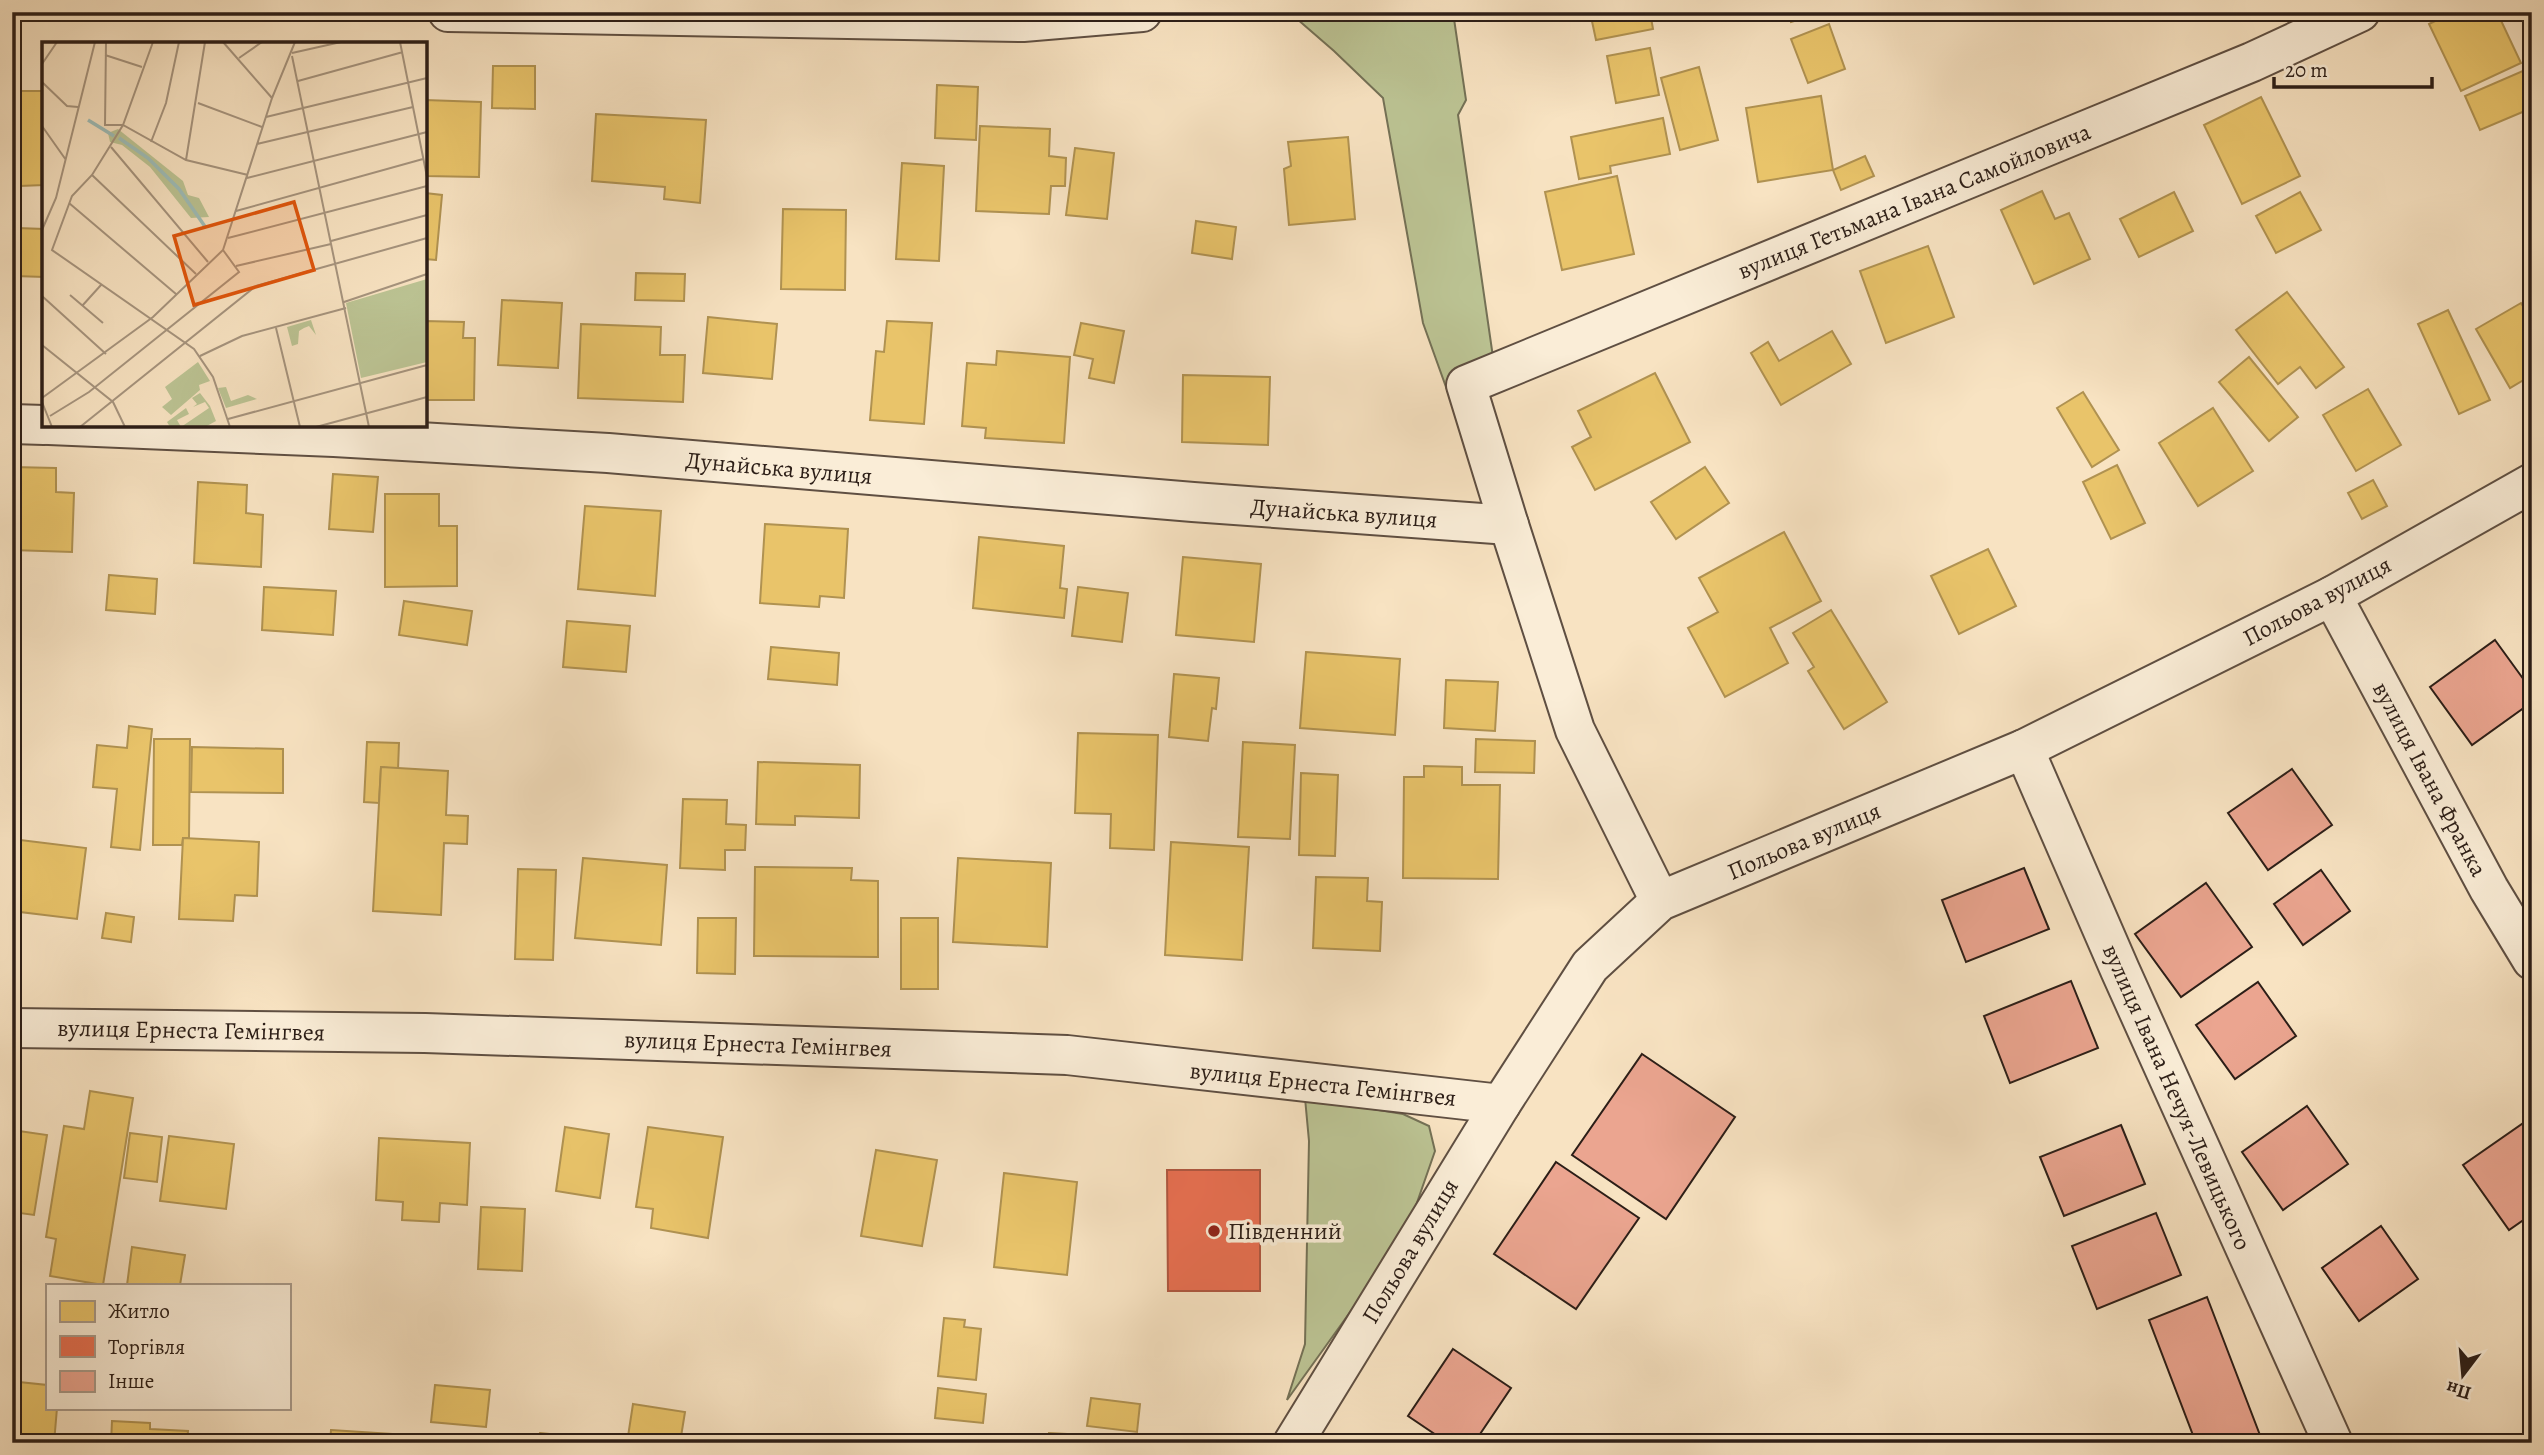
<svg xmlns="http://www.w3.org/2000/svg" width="2544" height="1455" font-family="Alegreya,serif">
<rect width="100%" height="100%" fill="#f8e3c2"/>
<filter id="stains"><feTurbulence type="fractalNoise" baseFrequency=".00286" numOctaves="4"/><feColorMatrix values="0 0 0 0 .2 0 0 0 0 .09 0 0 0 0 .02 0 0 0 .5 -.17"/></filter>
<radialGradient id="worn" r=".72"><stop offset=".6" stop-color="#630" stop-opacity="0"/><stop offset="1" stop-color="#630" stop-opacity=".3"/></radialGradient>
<g fill="#bcc494" stroke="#747156" stroke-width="2">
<path d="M1289,12H1453L1466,100L1458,115L1493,357L1455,412L1423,323L1383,98L1334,51Z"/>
<path d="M1305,1098L1403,1114L1429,1126L1435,1151L1413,1214L1371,1283L1287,1400L1305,1344L1309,1141Z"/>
</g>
<g fill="#e9c46a" stroke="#b09251" stroke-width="2">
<path d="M1590,12H1650L1653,29L1596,40Z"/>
<path d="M1788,12H1824L1791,22Z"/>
<path d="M2453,12H2497L2521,63L2461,91L2429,24Z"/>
<path d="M1829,24L1845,69L1808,83L1791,39Z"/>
<path d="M1650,48L1659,95L1616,103L1607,56Z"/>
<path d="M493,66H535V109L492,108Z"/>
<path d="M1699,67L1718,140L1680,150L1661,78Z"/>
<path d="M2532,67V108L2480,130L2465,96Z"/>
<path d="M937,85L978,87L976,140L935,138Z"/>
<path d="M18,91H44V185L20,186Z"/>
<path d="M1821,96L1833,170L1758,182L1746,108Z"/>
<path d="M2261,97L2300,176L2242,204L2204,125Z"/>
<path d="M425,100L481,102L479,177L425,176Z"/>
<path d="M596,114L706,120L700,203L664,199L665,187L592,181Z"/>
<path d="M1663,118L1670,154L1610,166L1611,173L1579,179L1571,137Z"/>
<path d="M980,126L1050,129L1049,156L1066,158L1065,186H1051L1049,214L976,211Z"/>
<path d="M1348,137L1355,219L1289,225L1284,169L1291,166L1288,142Z"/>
<path d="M1075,148L1114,153L1107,219L1066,215Z"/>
<path d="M1865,156L1874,176L1841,190L1833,170Z"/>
<path d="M902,163L944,166L939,261L896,259Z"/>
<path d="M1617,176L1634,254L1562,270L1545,192Z"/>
<path d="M2042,191L2055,219L2069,213L2090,259L2034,284L2001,210Z"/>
<path d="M2174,192L2193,231L2139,257L2120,219Z"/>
<path d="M2300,192L2321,230L2276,253L2256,216Z"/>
<path d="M425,193L442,195L436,260L425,259Z"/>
<path d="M783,209L846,210L845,290L781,289Z"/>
<path d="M1196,221L1236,227L1232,259L1192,253Z"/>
<path d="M17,228L44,229V277L15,276Z"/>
<path d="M1928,246L1954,317L1886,343L1860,271Z"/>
<path d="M636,273L685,274L684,301L635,300Z"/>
<path d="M2287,292L2344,367L2316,388L2300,367L2278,384L2236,330Z"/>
<path d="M502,300L562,303L558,368L498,365Z"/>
<path d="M2521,303L2532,321V375L2510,388L2476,329Z"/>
<path d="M2448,310L2490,400L2459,414L2418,324Z"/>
<path d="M708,317L777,324L772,379L703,373Z"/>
<path d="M425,321L464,322L463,338H475L474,400H425Z"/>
<path d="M887,321L932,323L924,424L870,420L876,351L884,352Z"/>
<path d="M1081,323L1124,331L1114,383L1089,378L1093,359L1074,355Z"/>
<path d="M581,324L661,327L660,355H685L683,402L578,398Z"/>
<path d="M1832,331L1851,364L1781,405L1751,353L1768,342L1779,361Z"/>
<path d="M997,351L1070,357L1064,443L985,438L986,428L962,426L967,363L996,365Z"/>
<path d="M2249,357L2298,417L2269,441L2219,382Z"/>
<path d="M1655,373L1690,442L1595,490L1572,447L1591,437L1578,411Z"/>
<path d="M1183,375L1270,377L1268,445L1182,442Z"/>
<path d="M2368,389L2401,445L2356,471L2323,415Z"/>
<path d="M2083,392L2119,450L2092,467L2057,408Z"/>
<path d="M2213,408L2253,471L2198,506L2159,443Z"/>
<path d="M2117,465L2145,523L2111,539L2083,482Z"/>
<path d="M12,467L56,468V492L74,493L72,552L12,550Z"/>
<path d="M1705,467L1729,503L1676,539L1651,502Z"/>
<path d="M333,474L378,477L373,532L329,529Z"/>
<path d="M2373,480L2387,506L2362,519L2348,493Z"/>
<path d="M198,482L247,485L246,513L263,515L261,567L194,563Z"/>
<path d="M385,494H439V526H457V586L385,587Z"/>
<path d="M585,506L661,511L655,596L578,589Z"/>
<path d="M765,524L848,529L844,598L820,596L819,607L760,603Z"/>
<path d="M1784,532L1821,601L1770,628L1788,663L1725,697L1688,628L1718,612L1699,578Z"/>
<path d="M979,537L1064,546L1060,588L1067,589L1064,618L973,608Z"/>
<path d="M1988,549L2016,606L1959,634L1931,576Z"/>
<path d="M1183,557L1261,564L1254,642L1176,635Z"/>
<path d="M109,575L157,579L155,614L106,610Z"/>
<path d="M264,587L336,591L333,635L262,630Z"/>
<path d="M1078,587L1128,593L1122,642L1072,636Z"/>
<path d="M404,601L472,611L467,645L399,635Z"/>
<path d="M1831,610L1887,702L1844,729L1808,671L1814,667L1793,633Z"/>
<path d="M567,621L630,626L626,672L563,667Z"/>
<path d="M771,647L839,653L837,685L768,679Z"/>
<path d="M1306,652L1400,659L1395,735L1300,728Z"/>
<path d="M1174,674L1219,678L1216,709L1212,708L1208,741L1169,737Z"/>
<path d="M1446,680L1498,682L1495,731L1444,728Z"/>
<path d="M129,726L152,729L140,850L111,847L117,789L93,787L97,745L127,748Z"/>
<path d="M1078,733L1158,735L1154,850L1110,848L1111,814L1075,813Z"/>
<path d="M154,739H190L189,838H183L182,845H153Z"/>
<path d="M1476,739L1535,741L1534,773L1475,772Z"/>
<path d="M367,742L399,743L398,769L381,767L379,803L364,802Z"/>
<path d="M1243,742L1295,745L1290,839L1238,837Z"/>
<path d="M192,747L283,749V793L191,792Z"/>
<path d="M758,762L860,765L859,818L795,816V825L756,824Z"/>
<path d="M1424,766L1462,767V785H1500L1498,879L1403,878L1404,777H1424Z"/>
<path d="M381,767L448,771L446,815L468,816L467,844L444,843L441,915L373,911Z"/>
<path d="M1301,773L1338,775L1335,856L1299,855Z"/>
<path d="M683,799L727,800L726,824L746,825L745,850H725V870L680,868Z"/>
<path d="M183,838L259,842L257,896L235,895L233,921L179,919Z"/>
<path d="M12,839L86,848L77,919L12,911Z"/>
<path d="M1171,842L1249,847L1242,960L1165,955Z"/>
<path d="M583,858L667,865L661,945L575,938Z"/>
<path d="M958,858L1051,863L1047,947L953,942Z"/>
<path d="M755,867L852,868L851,880L878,881V957L754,956Z"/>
<path d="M518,869L556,870L553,960L515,959Z"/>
<path d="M1316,877L1368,878L1367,901L1382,902L1380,951L1313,948Z"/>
<path d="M106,913L134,917L131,942L102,938Z"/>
<path d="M698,918H736L735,974L697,973Z"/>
<rect x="901" y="918" width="37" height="71"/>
<path d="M90,1091L133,1098L103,1285L50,1276L56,1239L46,1237L64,1126L84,1129Z"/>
<path d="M565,1127L609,1134L600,1198L556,1191Z"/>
<path d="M648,1127L723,1137L708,1238L651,1228L653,1209L636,1207Z"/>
<path d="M12,1130L47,1135L34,1215L12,1212Z"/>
<path d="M130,1133L162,1137L157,1182L124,1178Z"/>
<path d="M169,1136L234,1144L226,1209L160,1201Z"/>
<path d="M379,1138L470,1143L467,1205L440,1203L439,1222L402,1220L403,1202L376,1200Z"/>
<path d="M876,1150L937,1160L922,1246L861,1236Z"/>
<path d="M1004,1173L1077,1182L1067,1275L994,1267Z"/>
<path d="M481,1207L525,1209L522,1271L478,1269Z"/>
<path d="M132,1247L185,1255L180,1285H127Z"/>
<path d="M944,1318L965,1320L964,1327L981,1329L976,1380L938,1376Z"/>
<path d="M19,1382L47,1385V1408H57L54,1443L14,1442Z"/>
<path d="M435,1385L490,1390L486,1427L431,1422Z"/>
<path d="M938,1388L986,1394L983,1423L935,1418Z"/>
<path d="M1091,1398L1140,1404L1137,1432L1087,1426Z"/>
<path d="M633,1404L685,1412L680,1443H627Z"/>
<path d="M112,1421L150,1423V1429L188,1431L187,1443H111Z"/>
<path d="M331,1430L407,1435L406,1443H330Z"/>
<path d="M540,1433L607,1440V1443H538Z"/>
<path d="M1049,1433L1103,1436V1443H1049Z"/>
</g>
<path fill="#e76f51" stroke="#af5740" stroke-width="2" d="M1167,1170H1260V1291H1168Z"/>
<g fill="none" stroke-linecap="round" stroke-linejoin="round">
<path stroke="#707d78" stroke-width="16" d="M1870,1442V1443"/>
</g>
<g fill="#eba590" stroke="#2c1e17" stroke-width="2">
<path d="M2495,640L2532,691V702L2472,745L2430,687Z"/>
<path d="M2292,769L2332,825L2268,870L2228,813Z"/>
<path d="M2024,868L2049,929L1966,962L1942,900Z"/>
<path d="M2321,870L2350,911L2303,945L2274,904Z"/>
<path d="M2206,883L2252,947L2181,997L2135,934Z"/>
<path d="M2071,981L2098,1048L2010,1083L1984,1016Z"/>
<path d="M2258,982L2296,1036L2235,1079L2196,1025Z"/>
<path d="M1642,1054L1735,1117L1666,1219L1572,1155Z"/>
<path d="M2307,1106L2348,1164L2283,1210L2242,1152Z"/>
<path d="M2532,1117V1214L2509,1230L2463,1165Z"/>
<path d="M2121,1125L2145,1184L2064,1216L2040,1157Z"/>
<path d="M1556,1162L1639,1218L1576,1309L1494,1254Z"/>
<path d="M2156,1213L2181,1275L2097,1309L2072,1246Z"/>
<path d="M2381,1226L2418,1279L2359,1321L2322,1268Z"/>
<path d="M2207,1297L2263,1443H2196L2149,1320Z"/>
<path d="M1453,1349L1511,1388L1474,1443H1448L1408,1416Z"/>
</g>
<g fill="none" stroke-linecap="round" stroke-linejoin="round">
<defs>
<g id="minor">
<path d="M448,12L1023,22L1142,12"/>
<path d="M12,424L44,425"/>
<path d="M49,425L334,437L608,453L1193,502L1509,525"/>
<path d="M2332,596L2489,889L2532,960"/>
<path d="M2024,749L2120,970L2333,1443"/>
<path d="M1660,901L1575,730L1509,525L1466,385L2252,62L2360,12"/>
<path d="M12,1028L425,1033L1067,1055L1501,1104"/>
</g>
<path id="tertiary" d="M1293,1443L1501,1104L1590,966L1660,901L2024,749L2332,596L2532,483"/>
</defs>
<use href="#minor" stroke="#5f4f42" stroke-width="42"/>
<use href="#tertiary" stroke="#5f4f42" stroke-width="42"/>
<use href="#minor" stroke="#faedd7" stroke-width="38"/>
<use href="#tertiary" stroke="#faedd7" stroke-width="38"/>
</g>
<circle fill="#8f2418" stroke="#faedd7" stroke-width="2.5" cx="1214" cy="1231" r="7"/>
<g text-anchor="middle" stroke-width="7" stroke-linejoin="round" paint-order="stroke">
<g font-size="24" fill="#2c1e17" stroke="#faedd7">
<text transform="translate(1914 201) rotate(-22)" y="8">вулиця Гетьмана Івана Самойловича</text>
<text transform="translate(779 468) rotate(5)" y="8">Дунайська вулиця</text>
<text transform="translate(1344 513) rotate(4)" y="8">Дунайська вулиця</text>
<text transform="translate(2317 601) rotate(-28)" y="8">Польова вулиця</text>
<text transform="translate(2430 779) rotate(62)" y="8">вулиця Івана Франка</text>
<text transform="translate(1804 841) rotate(-23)" y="8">Польова вулиця</text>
<text transform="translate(191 1030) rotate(1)" y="8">вулиця Ернеста Гемінгвея</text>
<text transform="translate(758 1044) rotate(2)" y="8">вулиця Ернеста Гемінгвея</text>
<text transform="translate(1323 1084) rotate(6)" y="8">вулиця Ернеста Гемінгвея</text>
<text transform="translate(2177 1097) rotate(66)" y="8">вулиця Івана Нечуя-Левицького</text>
<text transform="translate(1410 1251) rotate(-59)" y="8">Польова вулиця</text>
</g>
<g font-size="24" fill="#2c1e17" stroke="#faedd7" text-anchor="start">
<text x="1228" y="1239">Південний</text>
</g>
</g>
<g transform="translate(42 42)">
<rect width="385" height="385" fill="#f8e3c2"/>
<path d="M76,87L141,139L146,153L157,156L167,175L149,176L108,125L80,103L68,100L66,91ZM385,237V320L319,336L304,261ZM269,278L274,293L267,284L262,286L257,289L256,302L250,304L245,285ZM156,320L168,339L157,343L158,348L129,373L120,365L130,357L123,345ZM184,345L189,359L206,353L215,357L184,366L176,346ZM158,351L168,364L174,379L163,385H128L125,380L144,366L147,372L135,378L139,385L167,366L163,360L151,365L155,362L150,356Z" fill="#bcc494"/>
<path fill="none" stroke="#9ebdb8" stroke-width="3.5" d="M46,78L72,94M77,96L106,116L137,147L164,186"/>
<path fill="none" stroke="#a6947e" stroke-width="2" d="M64,0L63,83H81L144,118L206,133M111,0L81,83L50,133L30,154L10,208L152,307L171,335L188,385M181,0L230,56M358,0L385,135M250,11L299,0M63,13L100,25M250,14L327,385M197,16L220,0M0,22L15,0M256,39L361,10M0,40L25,64L36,65M156,61L220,85M224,75L385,36M0,84L24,118M109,100L124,61L137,0M215,102L371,65M69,105L166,220M144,118L163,0M50,133L154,232M205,136L385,90M27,161L134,252M194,169L381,117M0,188L14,156L53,0M186,196L385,144M289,199L385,173M194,224L289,202M28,253L61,281M0,254L64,312M302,260L385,232M40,264L59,243M234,286L258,385M0,303L71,360L83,385M158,314L200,294L304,266M0,356L111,275L181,208L230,56L253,0M0,360L10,385M8,374L47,350L197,230L181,208M186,377L385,323M38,385L214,244L385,196M274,385L385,355"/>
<path fill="#df560d" fill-opacity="0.15" stroke="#df560d" stroke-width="3.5" d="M252,160L272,228L152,263L132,194Z"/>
<rect width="385" height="385" fill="none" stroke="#2c1e17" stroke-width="3.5"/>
</g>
<rect width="2544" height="1455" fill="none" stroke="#f8e3c2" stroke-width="42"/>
<rect x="14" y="14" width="2516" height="1427" fill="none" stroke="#2c1e17" stroke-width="3.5"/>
<rect x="21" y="21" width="2502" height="1413" fill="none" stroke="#2c1e17" stroke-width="2"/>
<rect x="46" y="1284" width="245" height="126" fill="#faedd7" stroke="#a89a8a" stroke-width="2"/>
<rect x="60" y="1301" width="35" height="21" fill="#e9c46a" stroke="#a89a8a" stroke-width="2"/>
<text x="108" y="1318" font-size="21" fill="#2c1e17">Житло</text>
<rect x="60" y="1336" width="35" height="21" fill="#e76f51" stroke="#a89a8a" stroke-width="2"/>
<text x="108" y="1354" font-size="21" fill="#2c1e17">Торгівля</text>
<rect x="60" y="1371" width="35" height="21" fill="#eba590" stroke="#a89a8a" stroke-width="2"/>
<text x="108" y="1388" font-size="21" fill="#2c1e17">Інше</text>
<g transform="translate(2463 1375) rotate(196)" stroke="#faedd7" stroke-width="5" paint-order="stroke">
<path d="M0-5L12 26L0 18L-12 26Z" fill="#2c1e17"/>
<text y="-10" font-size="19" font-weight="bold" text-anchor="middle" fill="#2c1e17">Пн</text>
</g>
<path d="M2274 77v10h158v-10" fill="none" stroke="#2c1e17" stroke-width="3.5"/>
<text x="2285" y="77" font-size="21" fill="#2c1e17" stroke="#faedd7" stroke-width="5" paint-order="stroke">20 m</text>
<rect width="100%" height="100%" filter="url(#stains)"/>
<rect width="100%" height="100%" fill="url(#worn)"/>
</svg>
